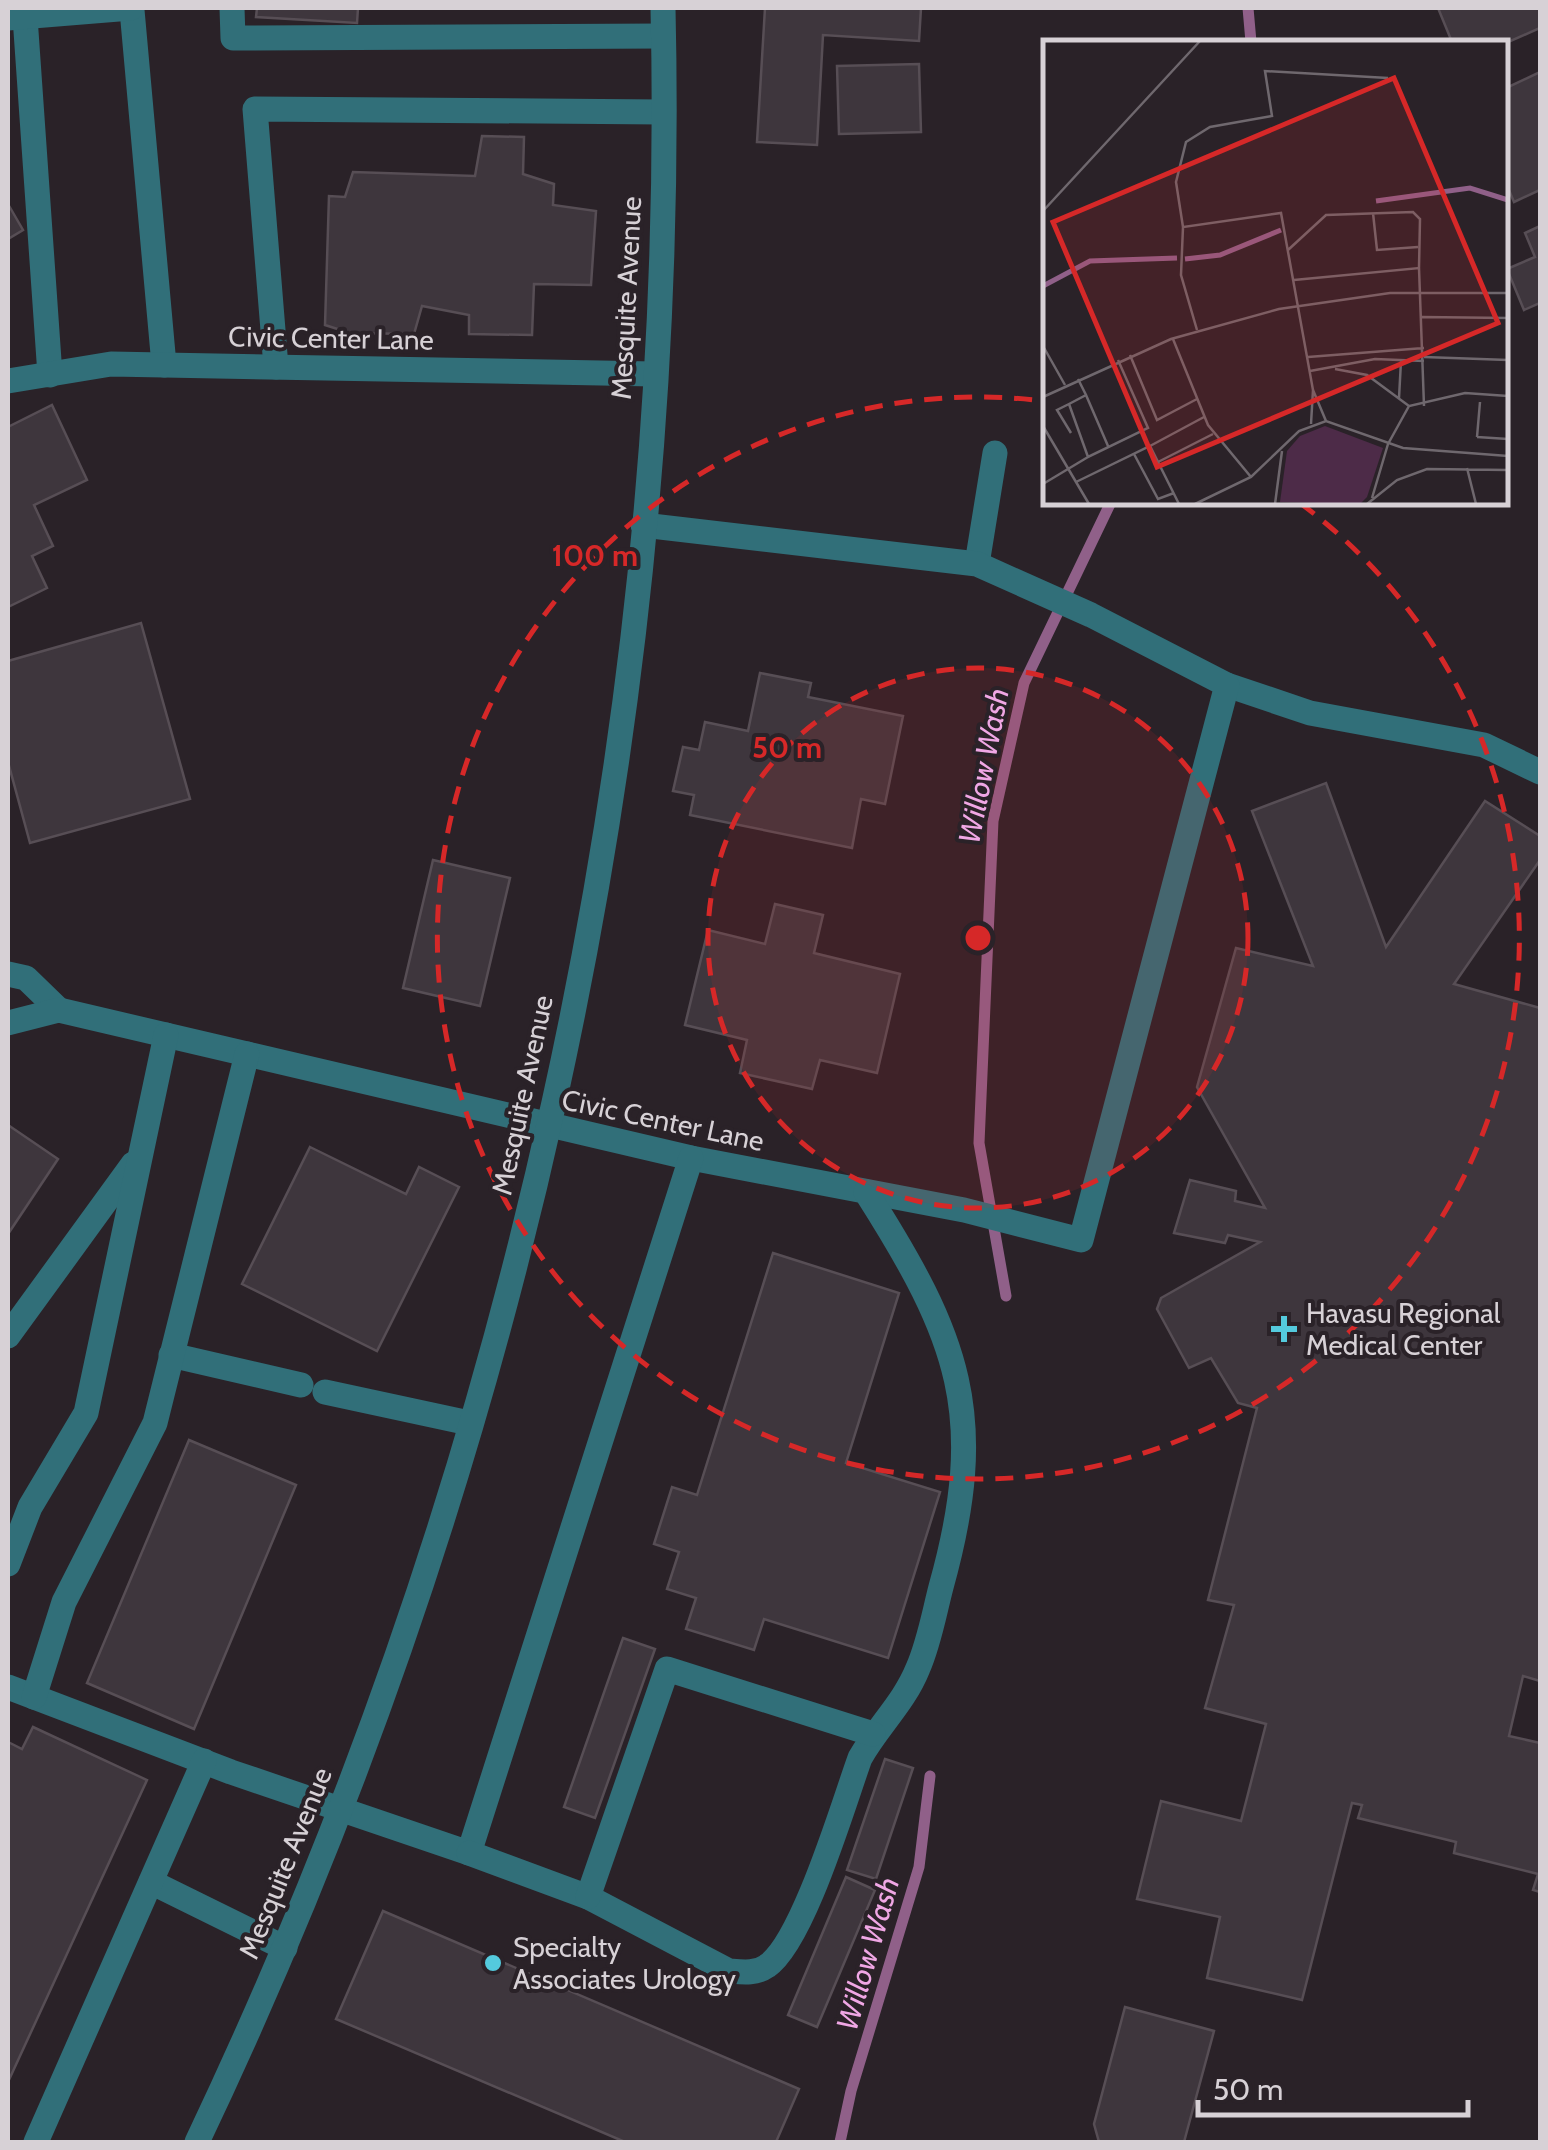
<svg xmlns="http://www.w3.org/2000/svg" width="1548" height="2150" font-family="Cabin,sans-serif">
<rect width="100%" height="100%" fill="#2a2228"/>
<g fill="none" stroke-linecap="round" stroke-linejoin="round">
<g stroke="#906089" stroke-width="11">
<path d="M1248,8L1251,42"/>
<path d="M1006,1296L979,1143L993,821L1024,683L1111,502"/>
<path d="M840,2142L851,2091L919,1867L930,1776"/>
</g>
</g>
<g fill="#3e363d" stroke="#574e55" stroke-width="2.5">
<path d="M257,8H358L357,23L256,17Z"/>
<path d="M765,8H921L919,41L823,35L817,145L757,142Z"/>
<path d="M1438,8H1540V28L1506,43L1452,42Z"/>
<path d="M919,64L921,132L839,134L837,66Z"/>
<path d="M1540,72V190L1514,202L1506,183V88Z"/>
<path d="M482,136L524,137L523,174L554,184L553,205L596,211L591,285L534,284L532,335L469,334V315L422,306L414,334L350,333L325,325L329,196L345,197L353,172L475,176Z"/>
<path d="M8,204L23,230L8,239Z"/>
<path d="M1540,226V303L1524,310L1507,269L1535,257L1525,233Z"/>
<path d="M52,405L87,480L34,505L53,546L32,556L47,588L8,607V427Z"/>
<path d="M141,623L190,799L30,843L8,762V661Z"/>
<path d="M760,673L811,683L808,697L903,716L885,804L861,799L852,848L690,815L694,795L673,791L683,747L699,750L705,722L748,731Z"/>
<path d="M1326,783L1386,947L1485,801L1540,836V860L1454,984L1540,1008V1681L1523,1676L1509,1736L1540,1743V1892L1533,1890L1538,1874L1454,1853L1456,1842L1358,1818L1362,1805L1352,1803L1302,2000L1207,1978L1220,1917L1137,1899L1161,1801L1241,1821L1266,1724L1205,1708L1234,1605L1208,1600L1257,1408L1238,1403L1211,1358L1189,1368L1157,1309L1161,1298L1260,1242L1228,1235L1225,1243L1174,1233L1190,1180L1236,1191L1235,1201L1265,1208L1197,1087L1236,948L1313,966L1252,811Z"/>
<path d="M433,860L510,878L480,1006L403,988Z"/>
<path d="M775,904L823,915L814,953L900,974L877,1073L820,1060L812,1089L740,1073L747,1040L685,1025L708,930L765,944Z"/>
<path d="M8,1125L58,1159L8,1234Z"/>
<path d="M310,1147L406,1194L419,1167L459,1187L377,1351L242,1284Z"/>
<path d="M773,1253L899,1293L846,1463L940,1492L888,1658L764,1619L754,1650L686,1629L696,1598L667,1589L679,1552L654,1544L672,1487L697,1495Z"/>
<path d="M189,1440L296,1485L194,1729L87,1683Z"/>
<path d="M623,1638L655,1649L595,1818L564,1807Z"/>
<path d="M33,1727L147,1780L8,2082V1742L22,1749Z"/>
<path d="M885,1759L913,1768L876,1879L847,1870Z"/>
<path d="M846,1877L875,1890L817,2027L788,2015Z"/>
<path d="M383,1911L799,2089L776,2142H625L336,2019Z"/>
<path d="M1125,2007L1214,2031L1184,2142H1099L1094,2124Z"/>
</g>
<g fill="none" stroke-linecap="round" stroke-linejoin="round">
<g stroke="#316f79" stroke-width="25">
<path d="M232,8L233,38L663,36"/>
<path d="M132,10L164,365"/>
<path d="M25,17L50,375"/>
<path d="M8,18L131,8"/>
<path d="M276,367L255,109L663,112"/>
<path d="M8,381L111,364L654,374"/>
<path d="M977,564L995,453"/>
<path d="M1227,685L1310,713L1484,745L1540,772"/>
<path d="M8,974L26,978L59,1010"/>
<path d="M8,1023L59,1010L691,1158L964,1210L1081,1240L1227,685L1091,615L977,564L643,525"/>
<path d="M8,1336L133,1164"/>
<path d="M171,1355L301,1385"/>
<path d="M325,1392L469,1423"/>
<path d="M8,1564L30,1507L86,1413L166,1035"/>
<path d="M8,1687L231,1772L469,1853L691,1158"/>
<path d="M34,1697L64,1602L155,1423L247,1054"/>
<path d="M469,1853L588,1897L729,1971C742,1972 756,1974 767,1966C803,1942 844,1802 860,1758C878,1726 904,1703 918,1668C929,1643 934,1614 941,1587C989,1415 959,1338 866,1192"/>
<path d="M151,1882L285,1948"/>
<path d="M588,1897L667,1669L873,1734"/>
<path d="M36,2142L204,1761"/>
<path d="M197,2142C511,1482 680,740 663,8"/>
</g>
</g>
<circle cx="978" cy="938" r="270" fill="#d62828" fill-opacity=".12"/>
<g fill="none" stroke="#d62828" stroke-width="5" stroke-dasharray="18 12">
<circle cx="978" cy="938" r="270"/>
<path d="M1300 503A541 541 0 1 1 1044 401"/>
</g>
<g fill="#54cadd" stroke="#2a2228" stroke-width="4">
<path d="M1279 1314h10v10h10v10h-10v10h-10v-10h-10v-10h10z"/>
<circle cx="493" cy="1963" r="10"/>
</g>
<g text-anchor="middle" stroke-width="8" stroke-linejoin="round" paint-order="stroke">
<g font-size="28" fill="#d7d1d6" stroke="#2a2228">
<text transform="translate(626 298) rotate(-87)" y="10">Mesquite Avenue</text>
<text transform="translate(331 338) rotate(1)" y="10">Civic Center Lane</text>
<text transform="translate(522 1095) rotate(-78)" y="10">Mesquite Avenue</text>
<text transform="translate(663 1120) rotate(12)" y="10">Civic Center Lane</text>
<text transform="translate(285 1863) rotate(-68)" y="10">Mesquite Avenue</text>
</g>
<g font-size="28" fill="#d7d1d6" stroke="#2a2228" text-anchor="start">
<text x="1306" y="1323">Havasu Regional<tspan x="1306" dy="32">Medical Center</tspan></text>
<text x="513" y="1957">Specialty<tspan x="513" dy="32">Associates Urology</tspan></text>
</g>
<g font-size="30" font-style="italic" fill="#f0a7e5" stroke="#2a2228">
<text transform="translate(984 766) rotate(-79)" y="10">Willow Wash</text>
<text transform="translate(868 1954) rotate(-74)" y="10">Willow Wash</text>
</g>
</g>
<g transform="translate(1043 40)">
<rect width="465" height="465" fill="#2a2228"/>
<path d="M282,386L340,408L324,457L317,464L237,462L244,411L257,396Z" fill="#4d2b48"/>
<path fill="none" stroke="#906089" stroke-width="5" d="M333,161L427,148L465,160M142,219L177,215L238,190M0,246L47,221L134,218"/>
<path fill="none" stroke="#6f686e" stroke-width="2.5" d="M0,171L157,1M330,173L334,210L375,207M140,187L133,142L143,102L167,87L229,76L222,31L345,38M245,210L283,175L370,172L377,179L376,228M251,240L376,228L381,366M379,277L465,278M154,290L138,235L140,187L238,173L270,350L268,384M130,299L165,385L208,437M0,306L22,345M87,315L114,380L154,359M265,317L381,308M381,317L465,320M292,329L324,335L366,366M267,331L332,319L381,321M35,339L43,355L26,364L45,417L105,388L75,320M270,350L283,381M43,355L65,406M0,357L128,299L236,269L347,253H465M356,358L358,321M26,364L14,370L28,393M0,386L46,464M434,397L437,362M434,397L465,399M345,404L366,366L422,353L465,356M107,406L161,377M91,414L115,459L131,453M115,422L170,394M424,428L433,464M33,442L107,406L136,464M0,444L45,417M329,458L345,404M152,464L208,437L256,391L283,381L360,408L465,416M232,464L239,411M324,464L354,440L384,429L465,430"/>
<path fill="#d62828" fill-opacity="0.15" stroke="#d62828" stroke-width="5" d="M351,38L455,283L114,427L10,182Z"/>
<rect width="465" height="465" fill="none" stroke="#d7d1d6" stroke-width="5"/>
</g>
<circle cx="978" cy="938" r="15" fill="#d62828" stroke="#2a2228" stroke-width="5"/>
<g font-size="30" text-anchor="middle" font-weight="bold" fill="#d62828" stroke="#2a2228" stroke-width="8" stroke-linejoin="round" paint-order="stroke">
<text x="595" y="566">100 m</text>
<text x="787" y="758">50 m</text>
</g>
<rect width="1548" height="2150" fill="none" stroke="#d7d1d6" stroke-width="20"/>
<path d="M1198 2100v15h270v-15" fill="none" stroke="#d7d1d6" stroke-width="5"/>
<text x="1213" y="2100" font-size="30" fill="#d7d1d6" stroke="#2a2228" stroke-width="8" paint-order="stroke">50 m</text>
</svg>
